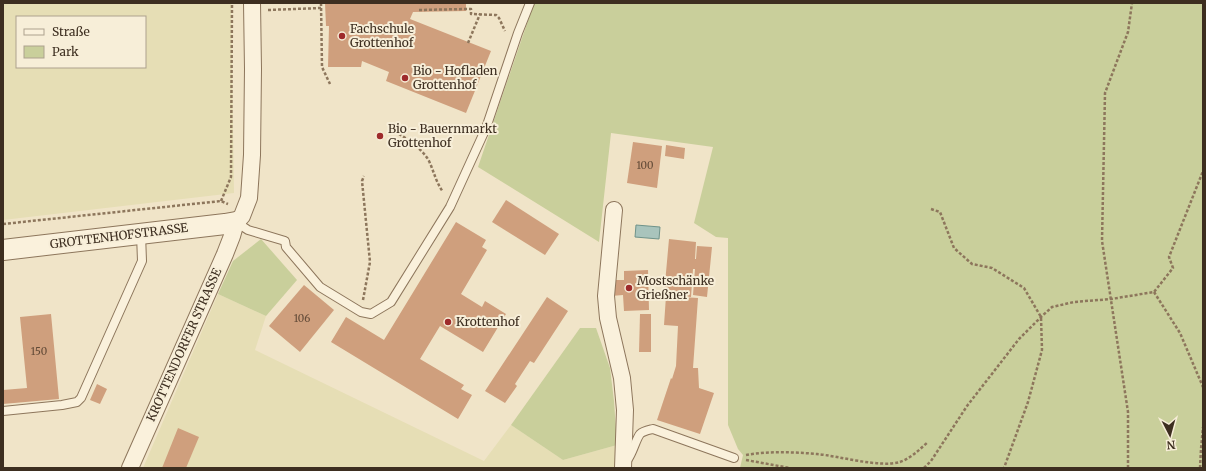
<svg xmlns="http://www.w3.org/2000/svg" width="1206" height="471" font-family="Merriweather,serif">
<rect width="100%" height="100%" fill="#f0e4c8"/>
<g fill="#e6deb5" fill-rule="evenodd">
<path d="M3,3H231L234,193L3,220ZM17,17H145V67H17Z"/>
<path d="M218,294L266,316L255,350L484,461L511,425L563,460L617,445L616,468H143Z"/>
</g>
<g fill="#c9cf9b">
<path d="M534,3H1203V468H740L743,455L738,449L728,425V238L716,237L694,223L713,147L611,133L599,242L478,167Z"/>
<path d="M261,239L297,280L266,316L218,294L233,261Z"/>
<path d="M580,328H596L610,368L614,401L617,445L563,460L511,425Z"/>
</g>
<path fill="#a9c4bc" stroke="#6f938a" d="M636,225L660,227L659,239L635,237Z"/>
<g fill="#cf9f7d">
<path d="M325,3H466V11L413,12L410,19L491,51L466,113L386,81L389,72L362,61L361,67H328L329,26H326Z"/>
<path d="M633,142L662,146L657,188L627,183Z"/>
<path d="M666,145L685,148L684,159L665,156Z"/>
<path d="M506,200L559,234L545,255L492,222Z"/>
<path d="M456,222L486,240L482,247L487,250L461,294L482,307L485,301L506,314L483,352L440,326L420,359L464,385L461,389L472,395L458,419L331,342L346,317L384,340Z"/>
<path d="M669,239L696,242L695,259H696L697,246L712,247L707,297L693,295L695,269H693L691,297L664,295Z"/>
<path d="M648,270L649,310L624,311L623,295L611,296L610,280H624V271Z"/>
<path d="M304,285L334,310L300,352L269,326Z"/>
<path d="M666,296L698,298L693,368H698L699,388L714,393L700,434L657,420L671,378L672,379L676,366L678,326L664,325Z"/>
<path d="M547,297L568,311L534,363L530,361L515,384L517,386L505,403L485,391Z"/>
<path d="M51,314L59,399L3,404V390L27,388L20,317Z"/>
<path d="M640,314H651V352H639Z"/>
<path d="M97,384L107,389L100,404L90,400Z"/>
<path d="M178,428L199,437L186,468H162Z"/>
</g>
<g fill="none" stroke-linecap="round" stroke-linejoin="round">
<defs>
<g id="service">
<path d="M236,222L248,230L285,241L286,247L320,287L361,312L371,314L391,302L450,207L486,128L518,33L530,3"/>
<path d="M3,411L62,405L77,402L81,398L142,261L141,234"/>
<path d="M624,460L628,459C633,452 636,439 640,434C643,431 649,430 653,429L734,458"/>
</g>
<g id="minor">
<path d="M614,210L606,296L608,318L622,378L625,410L623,468"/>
<path d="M130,468L225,254L232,236L236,222L242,216L249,198L252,155L253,69L252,3"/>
</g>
<path id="tertiary" d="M3,250L225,224L236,222"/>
</defs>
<use href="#service" stroke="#8d765c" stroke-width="10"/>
<use href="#minor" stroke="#8d765c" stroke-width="18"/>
<use href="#tertiary" stroke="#8d765c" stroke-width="22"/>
<g stroke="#8d765c" stroke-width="2.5" stroke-dasharray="3 2" stroke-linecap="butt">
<path d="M321,3L322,67L330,84"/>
<path d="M268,10L321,8"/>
<path d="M419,10L466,9H471V14L496,15L499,18L505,31"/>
<path d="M468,43L480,14"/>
<path d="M399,134C409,140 424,151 429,161C434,172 436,182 443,192"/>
<path d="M221,201L231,177L232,3"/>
<path d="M931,209L940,212L954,248L972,264L992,268L1024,288L1041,317L1042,350L1028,402L1004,468"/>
<path d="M3,224L221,201L228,204"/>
<path d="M1154,292L1180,333L1203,387"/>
<path d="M363,300L370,262L362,181L364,176"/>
<path d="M746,455C769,451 793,452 817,454C839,456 880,468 900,462C911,458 919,450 928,442"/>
<path d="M746,460L790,468"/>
<path d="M924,468L931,461L967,406L1019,339L1041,317L1052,307L1074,302L1111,299L1154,292L1173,268L1169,257L1203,171"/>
<path d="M1128,468V412L1102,241L1105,93L1128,32L1132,3"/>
<path d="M1200,468L1201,449L1203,427"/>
</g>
<use href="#service" stroke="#faf1dc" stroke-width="8"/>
<use href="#minor" stroke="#faf1dc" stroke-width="16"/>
<use href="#tertiary" stroke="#faf1dc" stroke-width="20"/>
</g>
<g fill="#9e2a2b" stroke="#f7eed8" stroke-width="1.5">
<circle cx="342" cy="36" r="4"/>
<circle cx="405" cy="78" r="4"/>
<circle cx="380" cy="136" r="4"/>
<circle cx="629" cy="288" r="4"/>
<circle cx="448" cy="322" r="4"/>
</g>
<g text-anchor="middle" stroke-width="4" stroke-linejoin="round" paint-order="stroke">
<g font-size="10" fill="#624a37">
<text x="645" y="169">100</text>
<text x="302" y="322">106</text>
<text x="39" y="355">150</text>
</g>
<g font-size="12" fill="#3d2e20" stroke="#f7eed8" text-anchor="start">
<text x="350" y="33">Fachschule<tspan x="350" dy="14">Grottenhof</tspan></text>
<text x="413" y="75">Bio - Hofladen<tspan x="413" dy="14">Grottenhof</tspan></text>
<text x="388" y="133">Bio - Bauernmarkt<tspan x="388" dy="14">Grottenhof</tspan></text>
<text x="637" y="285">Mostschänke<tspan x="637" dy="14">Grießner</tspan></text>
<text x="456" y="326">Krottenhof</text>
</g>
<g font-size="12" fill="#3d2e20" stroke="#f7eed8">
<text transform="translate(119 236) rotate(-7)" y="4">GROTTENHOFSTRASSE</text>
<text transform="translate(184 345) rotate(-66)" y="4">KROTTENDORFER STRASSE</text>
</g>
</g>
<rect width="1206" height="471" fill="none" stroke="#3d2e20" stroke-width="8"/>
<rect x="16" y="16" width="130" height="52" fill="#f7eed8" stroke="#ada18e"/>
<rect x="24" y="29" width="20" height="6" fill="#faf1dc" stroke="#ada18e"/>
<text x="52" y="36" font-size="12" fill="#3d2e20">Straße</text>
<rect x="24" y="46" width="20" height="12" fill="#c9cf9b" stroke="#ada18e"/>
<text x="52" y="56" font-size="12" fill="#3d2e20">Park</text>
<g transform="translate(1170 435) rotate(174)" stroke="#f7eed8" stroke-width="3" paint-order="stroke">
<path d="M0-3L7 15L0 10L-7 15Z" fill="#3d2e20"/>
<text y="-6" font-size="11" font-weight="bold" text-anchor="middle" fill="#3d2e20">N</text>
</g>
</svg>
